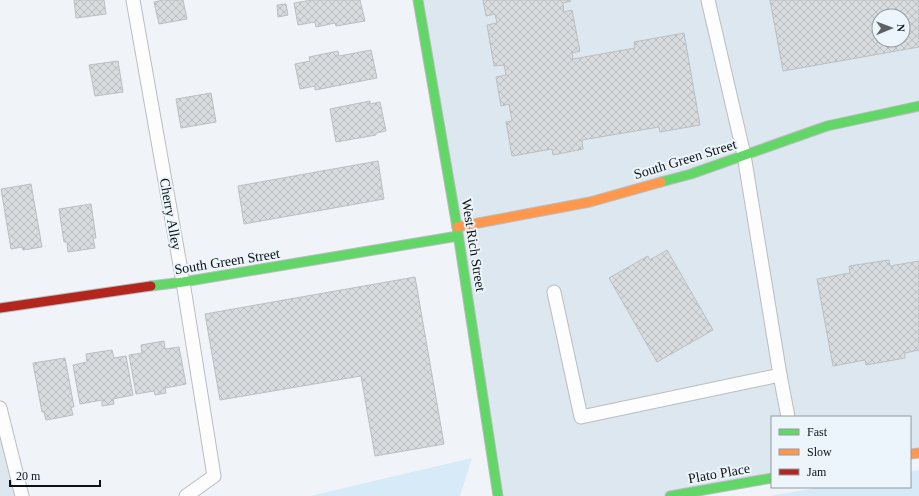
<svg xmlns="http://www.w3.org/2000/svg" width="919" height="496" font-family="Georgia,serif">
<defs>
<pattern id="building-cross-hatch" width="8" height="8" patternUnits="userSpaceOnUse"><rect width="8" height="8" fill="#d9dcde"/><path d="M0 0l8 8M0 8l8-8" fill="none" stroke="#b9bcbe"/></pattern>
</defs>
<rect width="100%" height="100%" fill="#f0f4f8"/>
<g fill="#dde7ef" fill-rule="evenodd">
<path d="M418,0H919V453L910,454V417H772V478L670,496H498ZM879,16H903V40H879Z"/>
<path d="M0,408L22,496H0Z"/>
</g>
<g fill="#d6eaf7">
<path d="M472,458L460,496H310Z"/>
<path d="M919,470V496H770L821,487H910V471Z"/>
</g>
<g fill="url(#building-cross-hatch)" stroke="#bbbfc2" fill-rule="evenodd">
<path d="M74,0H104L106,14L76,18Z"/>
<path d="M163,0H183L187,19L159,24L154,2Z"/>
<path d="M312,0H360L365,21L336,26L335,23L316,27L315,22L298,25L294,3Z"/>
<path d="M483,0H570L571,1L563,3L564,12L572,10L580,51L572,53L573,59L635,48L634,42L684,33L700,125L660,132L659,127L582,140L583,149L553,155L552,149L512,156L506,122L512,121L509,104L501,106L496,77L506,75L504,65L494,66L487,25L497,23L495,14L486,16Z"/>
<path d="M770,0H919V47L783,71ZM879,16H903V40H879Z"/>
<path d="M286,4L288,15L278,17L277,5Z"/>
<path d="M371,50L377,78L315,90V86L300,89L295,64L310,61L309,57L338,51L339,56Z"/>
<path d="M118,61L123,92L95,96L89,65Z"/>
<path d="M211,93L216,122L181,128L176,99Z"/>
<path d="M370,101V104L380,102L386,131L376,133V135L336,142L330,109Z"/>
<path d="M378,161L384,199L244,224L238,186Z"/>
<path d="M31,184L42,247L23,250L22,247L11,249L1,189Z"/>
<path d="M91,204L96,238H93L95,248L68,252L67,242H64L59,209Z"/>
<path d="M667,250L713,330L657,362L609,278L648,256L650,260Z"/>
<path d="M889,260L890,266L919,261V350L905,353V358L866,365L865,360L833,366L817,279L850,273L849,266Z"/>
<path d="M415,277L444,444L375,456L361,376L220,400L205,314Z"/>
<path d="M164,341L165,349L179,347L186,384L165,388L166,393L155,395L154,391L136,394L129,355L142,353L141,345Z"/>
<path d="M112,350L114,358L126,356L133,395L113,399L114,404L102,406V400L80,404L73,365L87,362L86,354Z"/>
<path d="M65,358L74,407H71L73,415L46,420L44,412H42L33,363Z"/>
</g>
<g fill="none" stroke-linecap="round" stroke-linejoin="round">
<defs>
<g id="lane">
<path d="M133,0L183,282L214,476L186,496"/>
<path d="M554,292L581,417L780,375L744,155L708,0"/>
<path d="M780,375L788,417"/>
<path d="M0,408L22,496"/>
</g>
<g id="fast">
<path d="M418,0L457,227L498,496"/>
<path d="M661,182L691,174L827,126L919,106"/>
<path d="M151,286L183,282L458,236"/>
<path d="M670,496L772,478"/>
</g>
<g id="slow">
<path d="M457,227L590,202L661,182"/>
<path d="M910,454L919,453"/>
</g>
<path id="jam" d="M0,308L151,286"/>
</defs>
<use href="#lane" stroke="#babdbf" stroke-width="15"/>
<use href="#fast" stroke="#babdbf" stroke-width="11"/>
<use href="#slow" stroke="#babdbf" stroke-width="11"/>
<use href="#jam" stroke="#babdbf" stroke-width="11"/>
<use href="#lane" stroke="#fdfdfe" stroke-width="13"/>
<use href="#fast" stroke="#63d668" stroke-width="9"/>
<use href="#slow" stroke="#ff974d" stroke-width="9"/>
<use href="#jam" stroke="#b3261e" stroke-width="9"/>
</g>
<g text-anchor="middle" stroke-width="4" stroke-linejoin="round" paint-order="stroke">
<g font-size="14" fill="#0f1214" stroke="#ecf5fb">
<text transform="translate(685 159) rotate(-17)" y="5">South Green Street</text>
<text transform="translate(171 214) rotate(80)" y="5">Cherry Alley</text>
<text transform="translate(474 245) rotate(81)" y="5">West Rich Street</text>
<text transform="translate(227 261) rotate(-9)" y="5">South Green Street</text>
<text transform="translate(719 473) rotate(-10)" y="5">Plato Place</text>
</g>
</g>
<rect x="771" y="416" width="140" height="72" fill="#ecf5fb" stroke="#949a9f"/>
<rect x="779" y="429" width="20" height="6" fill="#63d668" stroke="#949a9f"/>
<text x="807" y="436" font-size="12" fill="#0f1214">Fast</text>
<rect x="779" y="449" width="20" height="6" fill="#ff974d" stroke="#949a9f"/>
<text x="807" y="456" font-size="12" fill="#0f1214">Slow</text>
<rect x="779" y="469" width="20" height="6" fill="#b3261e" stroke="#949a9f"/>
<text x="807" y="476" font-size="12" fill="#0f1214">Jam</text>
<g transform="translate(891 28) rotate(89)"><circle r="19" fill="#ecf5fb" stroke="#949a9f"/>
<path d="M0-3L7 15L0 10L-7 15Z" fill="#5e6164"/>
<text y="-6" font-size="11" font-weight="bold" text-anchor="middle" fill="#0f1214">N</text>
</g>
<path d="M10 480v6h90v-6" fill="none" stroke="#0f1214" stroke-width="2"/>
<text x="16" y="480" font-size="12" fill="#0f1214" stroke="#ecf5fb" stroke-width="3" paint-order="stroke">20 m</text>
</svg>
